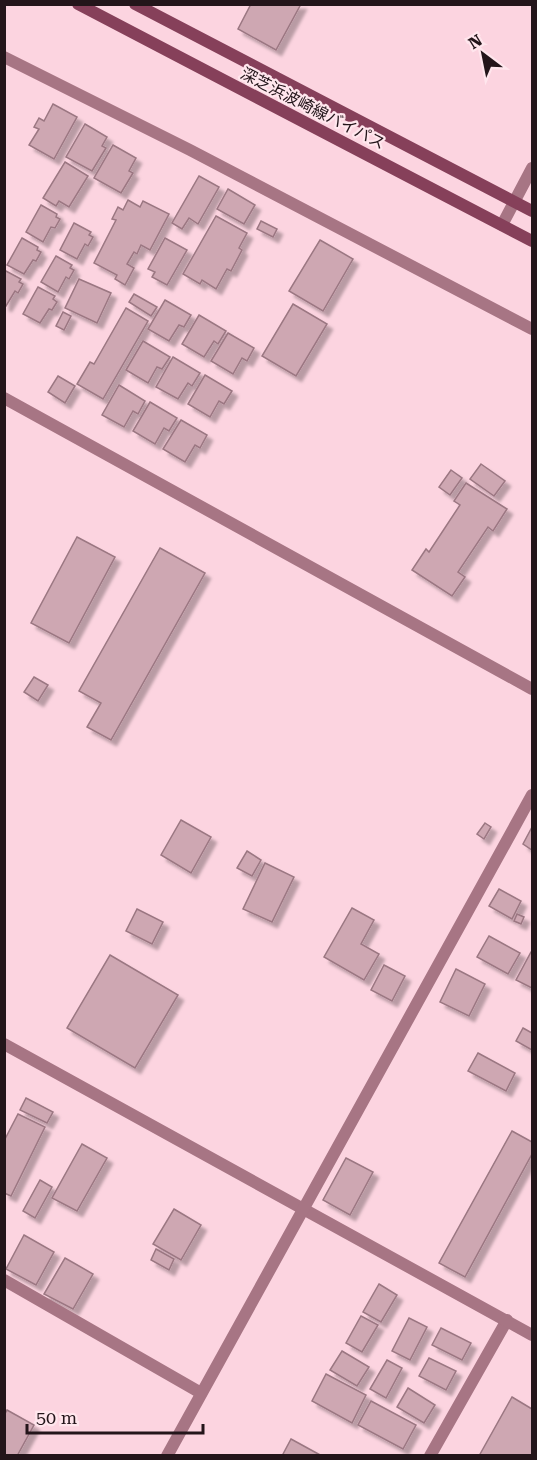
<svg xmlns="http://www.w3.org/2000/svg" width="537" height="1460" font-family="'Roboto Serif','Noto Sans JP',serif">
<defs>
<filter id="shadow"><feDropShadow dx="5.5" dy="5.5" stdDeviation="1.5" flood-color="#0004"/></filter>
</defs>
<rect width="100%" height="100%" fill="#fcd4e0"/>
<g fill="#cea7b2" stroke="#9b7782" stroke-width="1.5" filter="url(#shadow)">
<path d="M251,4H301L276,50L238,29Z"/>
<path d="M53,104L77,117L54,159L29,145L39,129L34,127L39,118L44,121Z"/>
<path d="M85,124L107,137L102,146L106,148L92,171L66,157Z"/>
<path d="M113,145L136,158L129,171L133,173L121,193L94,178Z"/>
<path d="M65,162L88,176L69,207L59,201L56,206L43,198Z"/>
<path d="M199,176L219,187L198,224L189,218L182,229L172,223Z"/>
<path d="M228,189L255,205L244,224L217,209Z"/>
<path d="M128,200L140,207L143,201L169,214L150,250L141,245L137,254L134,252L127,264L134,268L125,285L115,279L117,275L94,263L116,220L112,219L118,207L123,210Z"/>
<path d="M41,205L57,214L56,217L60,219L55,228L51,227L43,242L26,232Z"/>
<path d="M216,216L247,233L239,248L242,250L231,271L227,269L216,289L202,280L200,284L183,274Z"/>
<path d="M261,221L277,229L273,237L257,229Z"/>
<path d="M74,223L91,232L89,235L93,237L88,246L85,244L77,259L60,250Z"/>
<path d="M22,238L38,247L37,250L41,252L36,261L33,260L24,274L7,265Z"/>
<path d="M165,238L187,250L167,285L152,277L155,272L148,269Z"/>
<path d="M320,240L353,259L323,311L289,291Z"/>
<path d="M56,256L72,265L70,268L74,270L69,279L66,277L58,292L41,282Z"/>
<path d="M4,270L21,279L19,282L23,284L18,293L15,291L6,306L4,305Z"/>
<path d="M79,279L111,293L97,323L65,308Z"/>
<path d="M38,287L55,296L53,299L57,302L52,310L49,309L40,323L23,314Z"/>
<path d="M134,294L157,307L151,316L129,302Z"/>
<path d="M165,300L191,315L184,327L179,325L169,341L148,329Z"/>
<path d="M293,304L327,324L296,376L262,356Z"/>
<path d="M126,308L148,321L103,399L77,384L90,362L94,364Z"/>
<path d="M63,312L71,316L64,330L56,326Z"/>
<path d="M199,315L226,331L218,344L214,341L204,357L182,344Z"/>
<path d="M228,333L254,348L247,361L242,358L233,374L211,361Z"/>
<path d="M143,341L170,357L162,369L157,367L148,383L126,370Z"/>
<path d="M173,357L200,373L192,386L188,383L178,399L156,387Z"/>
<path d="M205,375L232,391L224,404L219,401L210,417L188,404Z"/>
<path d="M58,376L75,386L65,403L48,392Z"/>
<path d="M119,385L145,401L138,414L133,411L124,427L102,415Z"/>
<path d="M150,402L177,418L169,431L164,428L155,444L133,431Z"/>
<path d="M181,420L207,435L200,448L195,445L185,462L163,449Z"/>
<path d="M481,464L505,481L494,496L470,479Z"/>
<path d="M451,470L462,478L450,495L439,487Z"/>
<path d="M466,483L507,509L493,531L488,527L458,572L465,577L452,596L412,570L426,549L429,552L460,505L454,501Z"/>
<path d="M77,537L115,557L69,643L31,623Z"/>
<path d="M160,548L205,573L111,740L87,727L101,703L79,691Z"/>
<path d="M34,677L48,685L38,701L24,692Z"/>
<path d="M181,820L211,837L191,873L161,855Z"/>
<path d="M485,823L491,827L484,839L477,834Z"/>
<path d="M532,827V850L523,844Z"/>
<path d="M247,851L261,860L252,876L237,868Z"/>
<path d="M265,863L294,877L272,922L243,909Z"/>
<path d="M499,889L521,901L512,919L489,906Z"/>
<path d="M352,908L374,920L361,944L379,954L364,980L324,957Z"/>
<path d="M137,909L163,922L152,944L126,931Z"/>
<path d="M517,914L524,917L521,924L514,921Z"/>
<path d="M489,936L520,953L508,974L477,957Z"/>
<path d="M531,952H532V988L516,980Z"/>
<path d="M110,955L178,995L135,1068L67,1028Z"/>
<path d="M384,965L405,976L392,1001L371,990Z"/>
<path d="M456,969L485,984L469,1016L440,1002Z"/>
<path d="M523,1028L532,1033V1050L516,1041Z"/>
<path d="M478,1053L515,1073L506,1091L468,1071Z"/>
<path d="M26,1098L53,1112L47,1123L20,1110Z"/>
<path d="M18,1114L45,1127L11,1196L4,1193V1141Z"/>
<path d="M512,1131L532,1142V1154L465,1277L439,1263Z"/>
<path d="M82,1144L107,1158L77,1211L52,1198Z"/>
<path d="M346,1158L373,1172L350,1215L323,1200Z"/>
<path d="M40,1180L52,1187L35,1218L23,1211Z"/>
<path d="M174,1209L201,1225L181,1260L153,1244Z"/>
<path d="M24,1235L54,1252L36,1285L6,1269Z"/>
<path d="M156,1249L174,1259L169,1270L151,1260Z"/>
<path d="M65,1258L93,1274L73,1309L44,1294Z"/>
<path d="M379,1284L397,1295L381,1322L363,1312Z"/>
<path d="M361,1316L378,1325L362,1352L346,1343Z"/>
<path d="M409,1318L427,1327L410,1360L392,1351Z"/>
<path d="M441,1328L471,1343L462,1360L432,1345Z"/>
<path d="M342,1351L369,1367L357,1386L330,1370Z"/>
<path d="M429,1358L456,1371L446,1390L419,1376Z"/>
<path d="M387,1360L402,1368L386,1398L370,1389Z"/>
<path d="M326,1374L366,1395L352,1423L312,1401Z"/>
<path d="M408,1388L435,1405L424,1423L397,1407Z"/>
<path d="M512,1397L532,1409V1456H479Z"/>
<path d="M371,1401L416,1425L403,1449L358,1425Z"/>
<path d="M7,1410L34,1425L17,1456H4V1415Z"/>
<path d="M291,1439L322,1456H282Z"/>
</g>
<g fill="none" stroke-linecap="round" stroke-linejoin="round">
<g stroke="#a77584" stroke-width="12">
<path d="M4,57L190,150L532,329"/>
<path d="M502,225L532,168"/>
<path d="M4,1280L201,1393"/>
<path d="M430,1456L507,1320"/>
</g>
<g stroke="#a77584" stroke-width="12">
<path d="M4,398L532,689"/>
<path d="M4,1044L532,1335"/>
<path d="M167,1456L532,795"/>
</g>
<g stroke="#86405a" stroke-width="12">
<path d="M78,4L532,241"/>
<path d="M135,4L532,211"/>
</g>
</g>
<g text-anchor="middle" stroke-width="4.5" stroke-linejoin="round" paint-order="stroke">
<g font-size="16" fill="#23151a" stroke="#ffe6ed">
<text transform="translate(313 108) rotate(27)" y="6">深芝浜波崎線バイパス</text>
</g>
</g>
<rect width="537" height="1460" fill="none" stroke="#23151a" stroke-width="12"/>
<g transform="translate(483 54) rotate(328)" stroke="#ffe6ed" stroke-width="4.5" paint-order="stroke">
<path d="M0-4.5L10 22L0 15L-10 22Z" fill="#23151a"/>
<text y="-9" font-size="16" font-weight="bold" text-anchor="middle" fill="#23151a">N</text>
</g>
<path d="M27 1424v9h176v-9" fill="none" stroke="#23151a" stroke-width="3"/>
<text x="36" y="1424" font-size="18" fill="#23151a" stroke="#ffe6ed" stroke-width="4.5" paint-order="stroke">50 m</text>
</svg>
